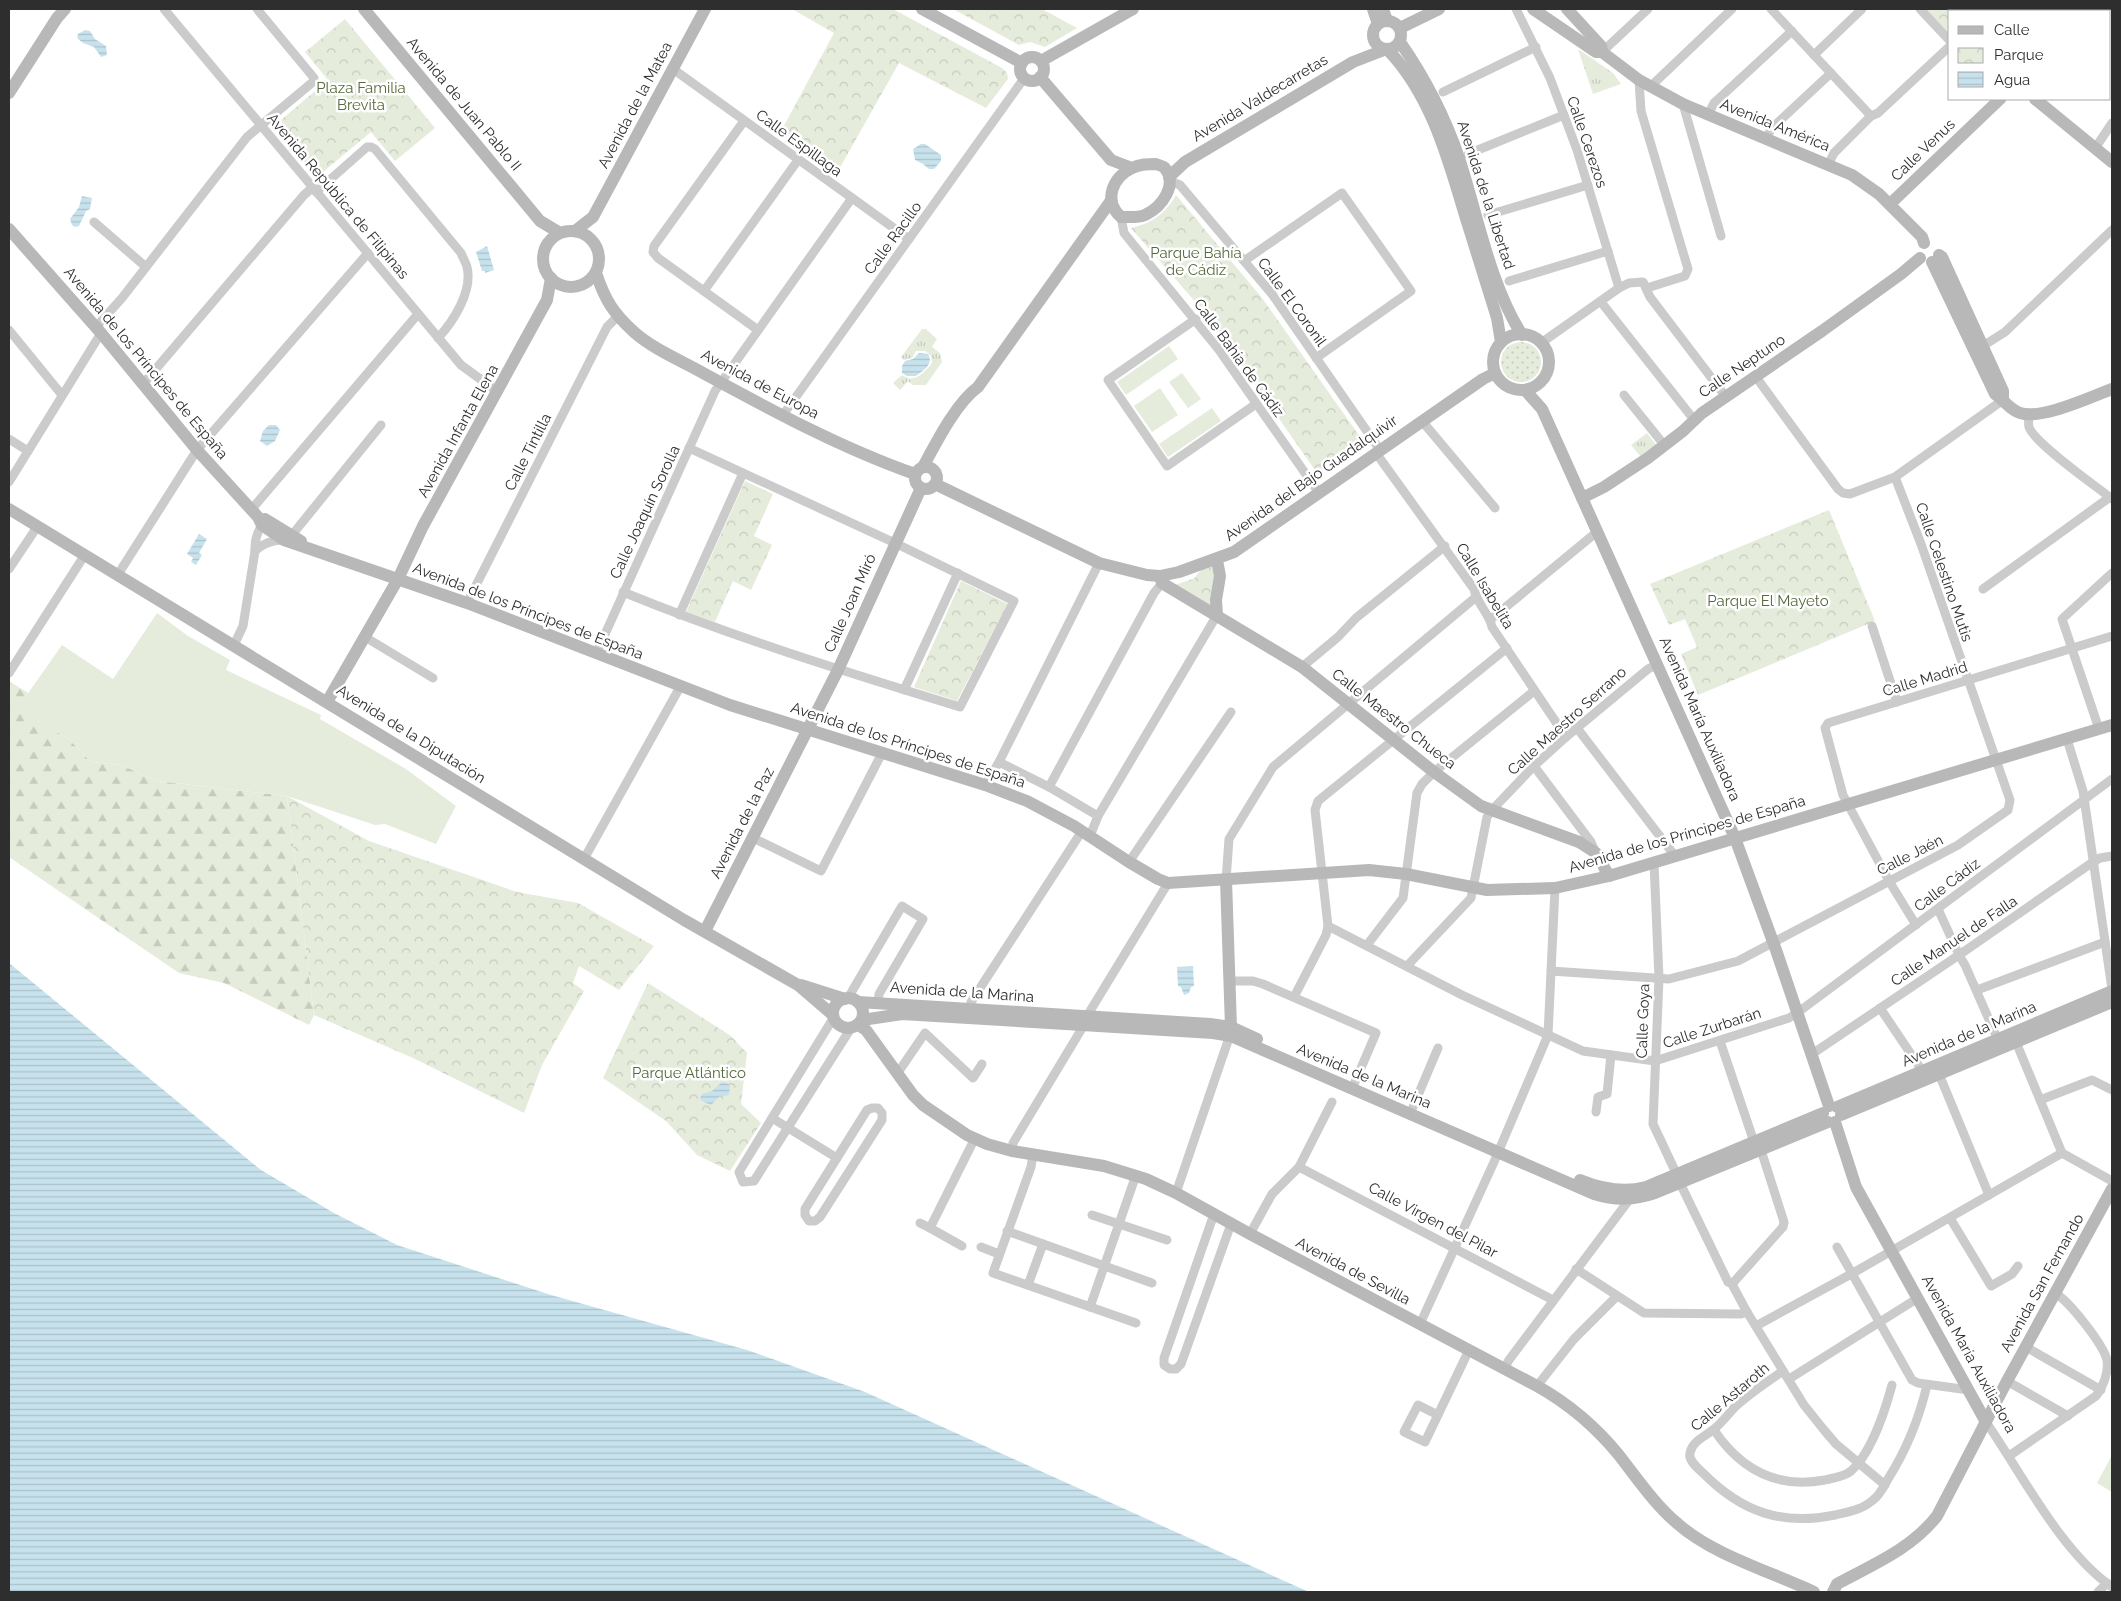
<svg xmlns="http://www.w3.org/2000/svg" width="2121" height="1601" font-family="Raleway,sans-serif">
<defs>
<pattern id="grass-tufts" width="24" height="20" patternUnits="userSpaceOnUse" patternTransform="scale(1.25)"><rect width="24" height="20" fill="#e6ecdc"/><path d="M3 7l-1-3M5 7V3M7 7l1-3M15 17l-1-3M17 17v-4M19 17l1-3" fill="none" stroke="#c6cbbd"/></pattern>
<pattern id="forest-firs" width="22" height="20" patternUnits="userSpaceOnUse" patternTransform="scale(1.25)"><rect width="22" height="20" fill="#e6ecdc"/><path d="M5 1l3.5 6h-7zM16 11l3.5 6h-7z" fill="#c6cbbd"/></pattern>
<pattern id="park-crowns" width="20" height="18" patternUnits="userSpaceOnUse" patternTransform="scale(1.25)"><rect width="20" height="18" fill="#e6ecdc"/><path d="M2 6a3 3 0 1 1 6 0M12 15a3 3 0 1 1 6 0" fill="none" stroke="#c6cbbd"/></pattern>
<pattern id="garden-dots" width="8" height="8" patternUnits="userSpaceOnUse" patternTransform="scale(1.25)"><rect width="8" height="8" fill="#e6ecdc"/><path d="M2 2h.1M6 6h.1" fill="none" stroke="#c6cbbd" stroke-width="1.8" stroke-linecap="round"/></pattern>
<pattern id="water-rules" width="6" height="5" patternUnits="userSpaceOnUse" patternTransform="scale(1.25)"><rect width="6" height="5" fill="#c7e2ec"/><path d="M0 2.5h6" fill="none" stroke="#abc2cb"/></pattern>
</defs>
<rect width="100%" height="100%" fill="#fff"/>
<g fill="url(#grass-tufts)">
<path d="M1578,49L1613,73L1621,84L1593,94Z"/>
<path d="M922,329H926L937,339L932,347L940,353L942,362L926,385H913L908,381L900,390L893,383L902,375C914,384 924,373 932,363L931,356L925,351H916L912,358L904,360L901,357Z"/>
<path d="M1647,433L1656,445L1641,457L1631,445Z"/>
</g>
<path fill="url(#forest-firs)" d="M9,681L28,693L18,709L69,739L91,762L121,765L158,781L287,796L314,1015L309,1025L224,983L179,973L9,857Z"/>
<g fill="url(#park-crowns)">
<path d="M792,9H893L1002,68L1007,73L1008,79L986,108L899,63L838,171L781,131L834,33Z"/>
<path d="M953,9H1042L1077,28L1045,47L1030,42L1019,45Z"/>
<path d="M1924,9H1981L1983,11H1950V36Z"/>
<path d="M345,19L435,128L395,161L371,132L317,177L275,125L328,80L305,52Z"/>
<path d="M1176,195L1262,298L1363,441L1317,473L1205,313L1131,228C1152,223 1165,214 1176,195Z"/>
<path d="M745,481L773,494L754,536L772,545L751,590L733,581L715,622L686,612Z"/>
<path d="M1829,510L1875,621L1698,695L1681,654L1697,647L1685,619L1669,625L1650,584Z"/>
<path d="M1216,564L1212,609L1172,586L1195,578C1198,570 1209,566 1216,564Z"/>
<path d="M961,581L1008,604L957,701L914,687Z"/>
<path d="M287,796L369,841L517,892L578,903L654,946L619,990L579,966L573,983L584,991L542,1065L524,1113L413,1058L314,1015Z"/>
<path d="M648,983L731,1036L747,1053L741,1104L761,1123L730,1171L697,1155L666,1121L603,1078Z"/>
</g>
<circle fill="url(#garden-dots)" cx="1521" cy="362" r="20"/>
<g fill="#e6ecdc">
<path d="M1169,346L1178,359L1126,395L1117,382Z"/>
<path d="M1182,373L1201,399L1188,408L1169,382Z"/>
<path d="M1160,388L1178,415L1152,432L1134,406Z"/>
<path d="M1212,408L1221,421L1168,457L1159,444Z"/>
<path d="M157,613L188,636L230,660L226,670L321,715L320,719L406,769L456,806L436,844L385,824L375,825L287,796L158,781L121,765L91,762L69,739L17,709L62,645L113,679Z"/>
<path d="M2112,1455V1492L2097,1483Z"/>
</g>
<g fill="url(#water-rules)">
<path d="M85,30L90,31L95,39L106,46L107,55L101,57L94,47L83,43L77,38L78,34Z"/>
<path d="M921,144H925L941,155V161L934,169H929L923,164L915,160L913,149Z"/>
<path d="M82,196L92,198L90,209L86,211L79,226L75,227L72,225L70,219L79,207Z"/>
<path d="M487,246L494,270L485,273V271H482L476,252Z"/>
<path d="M919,353L928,354C934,364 924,370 916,376H907L902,373V366L905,361L913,359Z"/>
<path d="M269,425H276L280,430L275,441L267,446L260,441L263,431Z"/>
<path d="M199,534L207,539L199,553L202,555L196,565L191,562L193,558L187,554Z"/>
<path d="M9,963L261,1170L334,1213L397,1245L551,1295L747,1350L865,1392L1309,1592H9Z"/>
<path d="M1193,966L1194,986L1191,987L1189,993L1184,995L1181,987L1178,986L1177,967Z"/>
<path d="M722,1082L727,1083L730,1086L729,1095L719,1097L711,1105L702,1101L700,1098L702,1094L712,1091Z"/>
</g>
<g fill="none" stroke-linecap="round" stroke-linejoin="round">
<g stroke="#cbcbcb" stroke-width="9">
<path d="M164,9L461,365L498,392"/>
<path d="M1516,9L1550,78L1577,150L1619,288"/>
<path d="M1771,9L1871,116"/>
<path d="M1920,9L1950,41"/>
<path d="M1984,9L1987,11"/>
<path d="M1602,52L1648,9"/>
<path d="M1814,55L1862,9"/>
<path d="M673,69L909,239"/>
<path d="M1639,80L1641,111L1688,269L1685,276L1647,288"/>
<path d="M1650,87L1732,9"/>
<path d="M1443,92L1536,47"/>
<path d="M1683,104L1721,236"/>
<path d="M1708,115L1714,103L1792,31"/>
<path d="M744,121L654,246L653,252L658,258L758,330"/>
<path d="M1765,139L1773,127L1831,73"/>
<path d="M2096,147L2112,123"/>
<path d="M1468,154L1564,115"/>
<path d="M1828,165L1834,153L1871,116L1878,113L1950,46"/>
<path d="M1170,181L1180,185L1272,294L1380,450"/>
<path d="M316,192L367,147H371L375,149L461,253C463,258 466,263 467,267C473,291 453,322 438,338"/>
<path d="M1488,215L1588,185"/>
<path d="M1121,217L1124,233L1219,350L1319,493"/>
<path d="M94,222L146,267"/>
<path d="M1244,261L1342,193L1411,291L1316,358"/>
<path d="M1509,281L1608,251"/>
<path d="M704,291L798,160"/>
<path d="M1601,302L1695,421"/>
<path d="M1196,319L1108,380L1167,466L1256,404"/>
<path d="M96,327L122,298L247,137L314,81V78L257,9"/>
<path d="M9,330L62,395"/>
<path d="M1541,343L1619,288L1629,283L1643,282L1650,297L1726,397"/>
<path d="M1978,349L2005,332L2112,230"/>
<path d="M1756,377L1838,489L1843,493L1850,494L1895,477L2003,400"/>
<path d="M143,384L304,195L312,188"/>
<path d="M1624,395L1665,446"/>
<path d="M783,415L1025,77"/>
<path d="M2029,415C2029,418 2028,423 2029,427C2034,443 2096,486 2112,499"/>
<path d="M1422,421L1495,508"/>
<path d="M9,439L28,451"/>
<path d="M1376,453L1474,589C1477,604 1489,613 1492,627L1566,737"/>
<path d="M9,482L101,333"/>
<path d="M251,510L418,314"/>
<path d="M292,535L381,425"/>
<path d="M255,551C263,543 272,540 284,540"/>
<path d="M9,569L37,527"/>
<path d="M117,576L197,450L368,253"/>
<path d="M1983,589L2110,497"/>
<path d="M623,592C733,637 846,672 960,707L1014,601L895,543L689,448"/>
<path d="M467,603L607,327L618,316"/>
<path d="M679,615L743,473"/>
<path d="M1490,620L1598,531"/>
<path d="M1872,626L1897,702"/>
<path d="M365,637L433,678"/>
<path d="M234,645L243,626L255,551C255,541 256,534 262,525"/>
<path d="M596,654L715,391L852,198"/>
<path d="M1302,667L1338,637L1356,618L1445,546"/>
<path d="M9,673L84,556"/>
<path d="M904,690L958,573"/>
<path d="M1577,728L1675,856"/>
<path d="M2099,729L2062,619L2112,573"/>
<path d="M2067,739L2083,791L2112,989"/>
<path d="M999,762L1099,563"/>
<path d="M1534,766L1591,842L1596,853"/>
<path d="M985,785L999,762L1049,787L1098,816L1090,836"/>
<path d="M1049,787L1154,593L1162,583"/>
<path d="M1098,816L1217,615"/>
<path d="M753,838L821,871L882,753"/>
<path d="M584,859L680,687"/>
<path d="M1129,862L1231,712"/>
<path d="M1654,863L1659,978L1653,1124L1677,1175"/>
<path d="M1226,880L1229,839L1273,767L1476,597"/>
<path d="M1938,909L1959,955L1965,965L1998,1040"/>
<path d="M1916,925L1889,881L1843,795L1825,728L1828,723L2112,636"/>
<path d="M1328,926L1462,995L1583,1051L1655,1061L1789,1018L1797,1013L2112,779"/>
<path d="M1367,945L1403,898L1417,793L1422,784L1434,772L1534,691"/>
<path d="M1407,966L1471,898L1487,817L1492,810L1534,766L1566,737L1648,669L1658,664"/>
<path d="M1551,971L1669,979L1738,961L1958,845L2008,810L2010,800L1921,544L1895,477"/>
<path d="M1230,981H1253L1263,984L1376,1033L1355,1082"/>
<path d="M1977,990L2105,942"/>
<path d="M1294,997L1326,935L1328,926L1315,810L1318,801L1507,648"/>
<path d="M848,998L902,906L923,919L879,994L878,1003"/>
<path d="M1880,1008L1923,1072"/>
<path d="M971,1009V1002L1082,831"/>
<path d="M1087,1016L1168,883"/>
<path d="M834,1017L739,1172L743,1182L754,1181L851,1028"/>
<path d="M1720,1041L1754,1142"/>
<path d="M2016,1042L2062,1153L2112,1181"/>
<path d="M1812,1054L1959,955L2093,862L2100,858L2112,856"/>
<path d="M897,1074L925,1033L973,1078L982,1064"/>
<path d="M1939,1074L1989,1195"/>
<path d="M2040,1100L2092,1080L2112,1090"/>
<path d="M1413,1107L1438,1048"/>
<path d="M872,1108H878L882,1113V1120L820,1217L815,1221H809L805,1215V1209L867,1110Z"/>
<path d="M1596,1112L1598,1097L1607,1094L1611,1055"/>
<path d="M772,1118L837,1158"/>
<path d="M1012,1151L1013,1143L1084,1025"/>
<path d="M1033,1155L1031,1167L993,1273L1136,1323"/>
<path d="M1299,1167L1553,1300"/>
<path d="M1680,1183L1728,1282L1732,1284L1747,1312L1804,1405L1824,1430L1836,1444L1885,1485"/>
<path d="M1176,1193L1231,1032"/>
<path d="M1214,1214L1164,1358V1365L1170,1369H1176L1181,1364L1231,1224"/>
<path d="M1092,1215L1167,1240"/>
<path d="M1950,1218L1991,1286L2012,1274L2018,1266"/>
<path d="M920,1223L930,1228"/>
<path d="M1007,1231L1152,1283"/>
<path d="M1250,1234L1272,1194L1299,1167L1332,1102"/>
<path d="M962,1246L930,1228L975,1138"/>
<path d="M981,1247L999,1254"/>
<path d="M1837,1247L1912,1380L1918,1383L1969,1390"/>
<path d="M1576,1269L1644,1313L1741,1314L1747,1312"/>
<path d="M1732,1284L1783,1227L1784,1222L1761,1150"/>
<path d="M1028,1285L1043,1244"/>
<path d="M1090,1307L1136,1175"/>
<path d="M1420,1324L1494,1162L1548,1035L1555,888"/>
<path d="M1756,1326L1853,1273L2062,1153"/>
<path d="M2026,1347L2101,1390"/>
<path d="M1504,1369L1509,1360L1629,1200"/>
<path d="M1783,1371C1767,1382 1750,1393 1735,1407C1728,1414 1722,1423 1714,1429C1706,1436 1692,1441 1690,1453C1688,1461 1699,1469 1704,1474C1742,1512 1782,1526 1835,1515C1848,1512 1862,1510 1873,1500C1880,1495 1884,1486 1888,1479C1907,1449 1919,1419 1927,1385"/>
<path d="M1789,1379L1918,1298"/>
<path d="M2007,1381L2068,1416"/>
<path d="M1537,1386L1574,1339L1617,1296"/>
<path d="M1438,1415L1418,1405L1404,1432L1425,1442L1469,1350"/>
<path d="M1986,1422C2022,1474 2061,1552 2112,1587"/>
<path d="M1714,1430C1741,1470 1777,1489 1825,1480C1833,1478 1844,1477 1851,1471C1871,1453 1885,1411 1892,1385"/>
<path d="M2009,1456L2096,1396C2103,1387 2109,1372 2107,1360C2103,1344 2069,1301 2055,1293"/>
<path d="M2098,1592L2107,1583"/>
</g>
<g stroke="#b8b8b8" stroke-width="12">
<path d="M364,9L540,221L560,233"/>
<path d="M922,9L1022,63"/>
<path d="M1373,9L1378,24"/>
<path d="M1383,9L1387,21"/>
<path d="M1533,9L1596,52H1602L1639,80L1683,104L1852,175L1879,194L1922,237L1924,243"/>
<path d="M1567,9L1601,46L1602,52"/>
<path d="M2094,11L2097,9"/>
<circle cx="1387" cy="35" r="14"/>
<path d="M1400,28L1439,9"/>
<path d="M1400,42C1425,78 1445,117 1459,158C1478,216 1489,282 1522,335"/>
<path d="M1388,50C1430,94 1447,155 1464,212C1475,247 1486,283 1497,318L1501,342"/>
<circle cx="1032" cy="69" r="12"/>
<path d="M1041,61L1133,9"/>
<path d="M1040,77L1111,160L1132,168"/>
<path d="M9,93L57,18L65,9"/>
<path d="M2035,99L2112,162"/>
<path d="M1156,164L1164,167C1179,184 1162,207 1145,215C1138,218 1129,217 1121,217C1103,201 1112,178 1132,168C1140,164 1148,164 1156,164Z"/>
<path d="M1169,177L1185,162L1353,62L1384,50"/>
<path d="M1890,204L2000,99"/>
<path d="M9,229L101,333L197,450L258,517L262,525L284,540L467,603L730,705L985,785L1027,801L1074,826L1129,862L1158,879L1168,883L1369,870L1406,874L1487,890L1555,888L1609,876L2112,725"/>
<circle cx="571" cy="259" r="28"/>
<path d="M575,231L593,217L705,9"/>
<path d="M1939,255L1942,257L2003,391V398"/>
<path d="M1932,262L1995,394C2004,400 2010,410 2020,413C2042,420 2090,397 2112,389"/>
<path d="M596,273C605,300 613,313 634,332C653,349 680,360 703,373C771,410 841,448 915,474"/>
<circle cx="1521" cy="362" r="28"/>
<path d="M1525,390L1542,409L1735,838L1776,950L1829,1106"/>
<circle cx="926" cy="478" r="11"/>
<path d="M923,467C936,443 956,403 978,387L1110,202"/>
<path d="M935,484L1099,563L1147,575L1160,576L1179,572L1234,552L1483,379L1495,373"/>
<path d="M1582,498L1604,487L1648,458L1683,431L1702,413L1822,331L1901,274L1920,258"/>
<path d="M9,509L684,920L798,985L833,1015"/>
<path d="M265,519L301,541"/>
<path d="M1217,560L1220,576L1216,600L1217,615"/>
<path d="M1160,576L1162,583L1302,667L1434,772L1481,806L1579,842L1596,853L1609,876"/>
<path d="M327,702L398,579L423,526L547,300L551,278"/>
<path d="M1226,880L1231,1027"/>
<path d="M705,931L838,670L921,488"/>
<path d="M801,985L845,999"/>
<circle cx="848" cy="1013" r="15"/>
<path d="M858,1002L1210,1024L1231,1027L1257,1039"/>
<path d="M862,1020L902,1014L1213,1033L1231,1036L1594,1194C1616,1201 1634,1200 1655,1193L1828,1122"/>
<path d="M858,1025L866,1030L913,1095L923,1105L967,1135L987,1144L1012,1151L1104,1166L1146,1179L1176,1193L1250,1234L1537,1386C1569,1404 1595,1426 1618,1454C1637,1478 1655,1505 1678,1524C1713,1555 1772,1572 1814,1592"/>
<path d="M1837,1107L2112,991"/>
<path d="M1841,1115L2112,1002"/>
<path d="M1835,1122L1856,1187L1986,1422"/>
<path d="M1580,1180C1602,1189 1624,1193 1646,1187L1823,1113"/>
<path d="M1833,1592L1837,1584C1874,1564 1911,1549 1937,1516L2007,1381L2112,1189"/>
</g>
</g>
<g text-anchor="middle" stroke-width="5" stroke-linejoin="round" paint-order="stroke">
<g font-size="15" fill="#576a3b" stroke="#fff">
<text x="361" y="93">Plaza Familia<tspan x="361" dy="17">Brevita</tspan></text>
<text x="1196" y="258">Parque Bahía<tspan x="1196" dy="17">de Cádiz</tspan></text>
<text x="1768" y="606">Parque El Mayeto</text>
<text x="689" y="1078">Parque Atlántico</text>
</g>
<g font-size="15" fill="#2e2e2e" stroke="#fff">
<text transform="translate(1260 98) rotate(-31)" y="5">Avenida Valdecarretas</text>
<text transform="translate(464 104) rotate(50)" y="5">Avenida de Juan Pablo II</text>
<text transform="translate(635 105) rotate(-62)" y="5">Avenida de la Matea</text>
<text transform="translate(1775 125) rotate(22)" y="5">Avenida América</text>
<text transform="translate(1587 142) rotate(71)" y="5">Calle Cerezos</text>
<text transform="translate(799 143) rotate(36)" y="5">Calle Espillaga</text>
<text transform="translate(1923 150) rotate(-44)" y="5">Calle Venus</text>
<text transform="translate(1486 195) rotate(72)" y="5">Avenida de la Libertad</text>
<text transform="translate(338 196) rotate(50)" y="5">Avenida República de Filipinas</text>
<text transform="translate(893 238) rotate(-54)" y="5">Calle Racillo</text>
<text transform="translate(1292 302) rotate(54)" y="5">Calle El Coronil</text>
<text transform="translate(1239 358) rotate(54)" y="5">Calle Bahía de Cádiz</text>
<text transform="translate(146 363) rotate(50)" y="5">Avenida de los Príncipes de España</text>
<text transform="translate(1742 366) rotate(-34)" y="5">Calle Neptuno</text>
<text transform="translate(760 384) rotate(28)" y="5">Avenida de Europa</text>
<text transform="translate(458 431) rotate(-61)" y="5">Avenida Infanta Elena</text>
<text transform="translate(528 452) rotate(-63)" y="5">Calle Tintilla</text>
<text transform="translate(1311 478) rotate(-35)" y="5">Avenida del Bajo Guadalquivir</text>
<text transform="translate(645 512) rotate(-65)" y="5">Calle Joaquín Sorolla</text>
<text transform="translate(1944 572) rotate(71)" y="5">Calle Celestino Mutis</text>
<text transform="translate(1485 586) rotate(59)" y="5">Calle Isabelita</text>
<text transform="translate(850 603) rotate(-66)" y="5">Calle Joan Miró</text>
<text transform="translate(528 611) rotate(21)" y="5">Avenida de los Príncipes de España</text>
<text transform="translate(1925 679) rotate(-17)" y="5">Calle Madrid</text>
<text transform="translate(1394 719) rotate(38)" y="5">Calle Maestro Chueca</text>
<text transform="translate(1700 719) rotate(66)" y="5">Avenida María Auxiliadora</text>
<text transform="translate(1567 721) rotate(-42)" y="5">Calle Maestro Serrano</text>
<text transform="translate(411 734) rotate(32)" y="5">Avenida de la Diputación</text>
<text transform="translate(908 745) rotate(18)" y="5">Avenida de los Príncipes de España</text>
<text transform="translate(742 823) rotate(-63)" y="5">Avenida de la Paz</text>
<text transform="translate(1687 834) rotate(-16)" y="5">Avenida de los Príncipes de España</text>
<text transform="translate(1910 855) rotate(-27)" y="5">Calle Jaén</text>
<text transform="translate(1947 885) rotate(-37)" y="5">Calle Cádiz</text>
<text transform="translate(1954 941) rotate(-34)" y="5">Calle Manuel de Falla</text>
<text transform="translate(962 992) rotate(4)" y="5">Avenida de la Marina</text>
<text transform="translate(1643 1021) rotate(-88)" y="5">Calle Goya</text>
<text transform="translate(1712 1028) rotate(-18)" y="5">Calle Zurbarán</text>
<text transform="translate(1969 1034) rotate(-23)" y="5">Avenida de la Marina</text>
<text transform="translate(1364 1076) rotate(23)" y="5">Avenida de la Marina</text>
<text transform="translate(1433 1220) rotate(28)" y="5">Calle Virgen del Pilar</text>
<text transform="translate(1353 1271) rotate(28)" y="5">Avenida de Sevilla</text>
<text transform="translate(2042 1283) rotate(-61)" y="5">Avenida San Fernando</text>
<text transform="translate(1969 1354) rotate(61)" y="5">Avenida María Auxiliadora</text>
<text transform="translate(1730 1397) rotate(-40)" y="5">Calle Astaroth</text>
</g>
</g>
<rect width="2121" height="1601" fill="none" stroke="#2e2e2e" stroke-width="20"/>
<rect x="1948" y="10" width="162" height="90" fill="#ffffff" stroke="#ababab"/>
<rect x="1958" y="26" width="25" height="8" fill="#b8b8b8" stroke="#ababab"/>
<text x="1994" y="35" font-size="15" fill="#2e2e2e">Calle</text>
<rect x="1958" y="48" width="25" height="15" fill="url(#park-crowns)" stroke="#ababab"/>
<text x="1994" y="60" font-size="15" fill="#2e2e2e">Parque</text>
<rect x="1958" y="72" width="25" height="15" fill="url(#water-rules)" stroke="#ababab"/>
<text x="1994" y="85" font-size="15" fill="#2e2e2e">Agua</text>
</svg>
